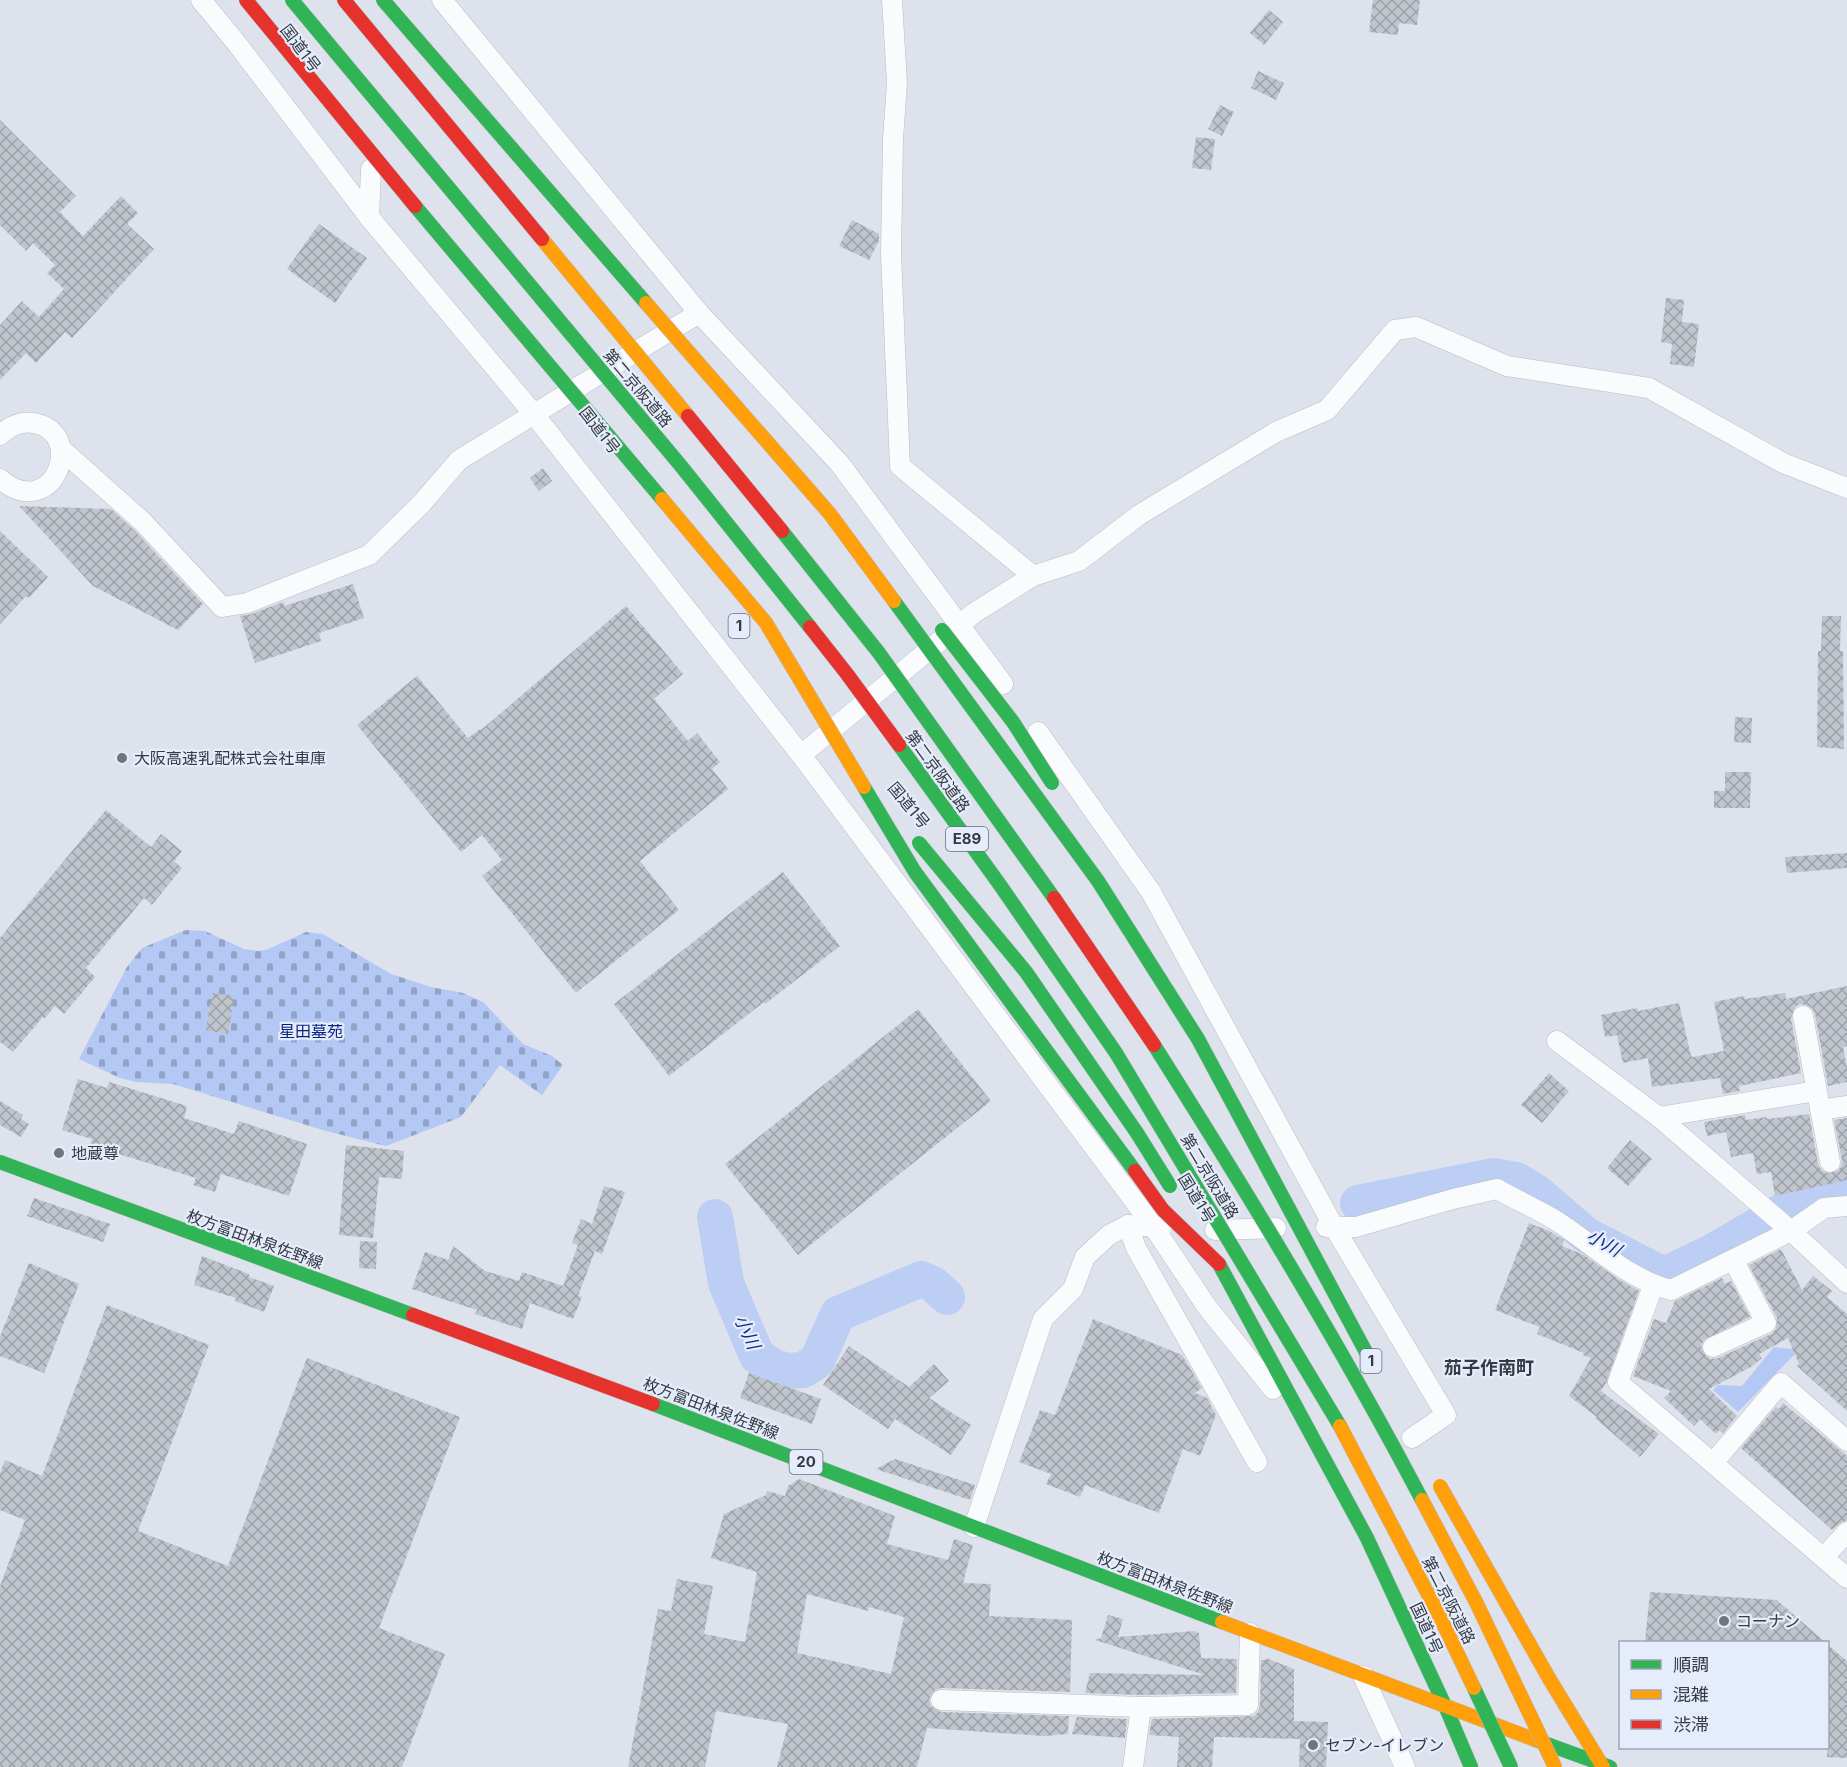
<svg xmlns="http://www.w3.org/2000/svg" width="1847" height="1767" font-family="Inter,'Noto Sans JP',sans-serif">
<defs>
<pattern id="cemetery-stones" width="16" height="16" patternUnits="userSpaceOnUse" patternTransform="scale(1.5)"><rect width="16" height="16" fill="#b3c8f4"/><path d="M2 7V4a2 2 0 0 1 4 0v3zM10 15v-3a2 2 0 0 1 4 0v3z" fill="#92a3c7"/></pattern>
<pattern id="building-cross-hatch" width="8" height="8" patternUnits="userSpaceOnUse" patternTransform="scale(1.5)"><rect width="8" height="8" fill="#c0c5cd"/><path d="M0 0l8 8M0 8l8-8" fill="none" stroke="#9da1a8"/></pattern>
</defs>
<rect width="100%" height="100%" fill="#dde2ec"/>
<path fill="url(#cemetery-stones)" d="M186,930L205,931L244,949L258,951L266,950L306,932L323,934L391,974L431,987L463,993L483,1002L523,1044L552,1056L563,1065L542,1095L500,1065L461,1117L386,1146L326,1131L173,1084L136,1082L120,1078L79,1059L127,967L142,948Z"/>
<path fill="#b3c8f4" d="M1774,1347L1799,1350L1738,1412L1713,1390L1718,1385L1742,1386Z"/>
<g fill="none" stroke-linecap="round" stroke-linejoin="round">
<g stroke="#bccef3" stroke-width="36">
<path d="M1358,1203L1494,1176L1516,1180L1536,1192L1586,1235L1664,1275L1712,1252L1791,1206L1806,1203L1824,1196L1847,1194"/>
<path d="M715,1217L726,1283L757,1356L774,1367L788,1371L803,1370L817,1361L838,1314L921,1279L933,1284L947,1297"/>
</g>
</g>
<g fill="url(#building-cross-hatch)" fill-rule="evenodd">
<path d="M1373,0H1420L1417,25L1399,23L1398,35L1369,32Z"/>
<path d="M1269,10L1283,22L1264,45L1250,33Z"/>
<path d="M1258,71L1284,83L1276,100L1251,88Z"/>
<path d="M1220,105L1234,112L1222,136L1208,129Z"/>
<path d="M0,120L76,196L60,212L83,236L121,196L138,213L127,224L154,249L72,338L65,332L36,363L26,353L0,380V325L22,301L39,317L64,289L47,273L55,265L33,243L26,251L0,225Z"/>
<path d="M1196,137L1215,139L1211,170L1192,168Z"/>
<path d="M852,220L879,234V241L869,260L839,246Z"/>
<path d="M319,224L367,258L335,303L287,269Z"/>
<path d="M1666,298L1684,300L1682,322L1699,324L1694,367L1670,364L1672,344L1661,342Z"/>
<path d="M543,468L552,481L539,491L530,478Z"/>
<path d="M19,506L111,509L134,530L203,604L178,630L93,586Z"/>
<path d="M0,531L48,577L29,598L26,596L0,624Z"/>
<path d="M353,584L364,618L319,633L321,641L255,663L240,616L251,614L283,602L284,606Z"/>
<path d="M626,606L683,674L654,699L688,741L697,733L720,762L712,769L728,789L640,861L679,910L576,993L482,876L502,860L482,835L461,852L357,725L417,676L468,738L480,729L481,730Z"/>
<path d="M1822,616H1841L1840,651H1843L1844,749L1817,747L1818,651H1821Z"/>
<path d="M1735,717L1752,718L1751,743L1734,742Z"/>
<path d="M1725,772H1751L1750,808H1714V791H1725Z"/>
<path d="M106,810L151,847L161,834L182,851L174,861L182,868L152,905L144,898L86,968L95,977L64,1014L55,1006L44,1019L43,1017L13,1052L0,1042V938Z"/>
<path d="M1847,853V868L1787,873L1785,857Z"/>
<path d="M783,872L840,946L765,1004L764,1002L669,1076L614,1004Z"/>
<path d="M1847,986V1046L1843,1047L1847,1068V1082L1828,1086L1815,1014L1812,1008L1806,1005L1800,1004L1795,1007L1791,1018L1801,1073L1739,1086L1740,1091L1723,1094L1720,1078L1652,1087L1648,1058L1623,1063L1617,1035L1605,1037L1601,1015L1637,1008L1638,1011L1679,1003L1691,1056L1693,1057L1724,1051L1714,1002L1744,996L1745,999L1785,993L1786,999Z"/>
<path d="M212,993L234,996L228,1034L206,1030Z"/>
<path d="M918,1009L991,1101L798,1255L725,1164Z"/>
<path d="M1549,1073L1569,1091L1542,1123L1521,1105Z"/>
<path d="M78,1079L107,1088L109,1082L187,1106L184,1118L234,1134L239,1121L307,1144L289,1196L221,1174L215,1192L193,1185L196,1178L90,1145L92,1139L62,1130Z"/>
<path d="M0,1101L23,1115L21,1119L29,1124L21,1137L0,1125Z"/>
<path d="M1809,1114L1818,1164L1821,1170L1827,1173L1837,1171L1841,1167L1842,1160L1834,1120L1847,1118V1180L1775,1196L1771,1172L1757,1174L1753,1153L1731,1157L1726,1132L1707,1136L1704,1122L1745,1115L1746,1120L1766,1117L1767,1119Z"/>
<path d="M1630,1140L1652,1159L1628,1186L1607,1168Z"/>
<path d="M346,1145L404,1151L402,1179L379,1177L373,1238L339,1235Z"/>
<path d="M604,1186L625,1192L602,1254L595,1251L578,1296L582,1297L573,1319L530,1303L522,1329L475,1314L477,1310L412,1289L425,1252L448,1260L453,1246L485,1271L519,1281L522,1272L563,1286L578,1245L572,1243L581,1219L592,1224Z"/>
<path d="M34,1198L110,1224L103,1242L27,1216Z"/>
<path d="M1529,1223L1549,1231L1564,1240L1562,1246L1584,1255L1618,1279L1639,1291L1606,1383L1601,1391L1659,1434L1640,1457L1595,1418L1597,1417L1569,1396L1591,1358L1583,1355L1584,1353L1537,1334L1540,1327L1495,1310Z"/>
<path d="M360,1241L377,1242L376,1269L359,1268Z"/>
<path d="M1781,1249L1802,1290L1813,1276L1832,1291L1827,1297L1847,1314V1411L1797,1366L1799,1364L1788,1338L1759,1354L1762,1358L1751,1367L1709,1389L1737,1416L1723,1433L1719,1430L1716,1434L1700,1419L1694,1426L1664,1398L1671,1391L1633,1376L1654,1319L1666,1323L1675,1301L1722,1278L1725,1284L1731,1281L1750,1317L1704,1340L1701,1346L1706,1356L1711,1359L1718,1358L1771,1334L1776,1329L1777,1318L1749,1265Z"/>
<path d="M202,1256L249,1274V1277L274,1286L264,1312L235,1301L236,1298L194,1285Z"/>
<path d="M29,1263L79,1284L44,1373L0,1356V1337Z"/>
<path d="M107,1305L209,1345L138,1531L228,1566L307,1358L460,1417L379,1628L445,1654L402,1767H0V1586L25,1520L0,1510V1473L5,1460L42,1476Z"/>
<path d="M1093,1319L1182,1355L1202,1388L1195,1393L1207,1398L1216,1415L1200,1456L1183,1449L1159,1513L1085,1485L1080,1497L1046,1484L1051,1474L1019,1462L1040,1410L1055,1415Z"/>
<path d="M849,1346L909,1387L934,1364L949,1381L929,1398L971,1425L951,1455L895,1419L888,1429L823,1385Z"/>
<path d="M749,1373L821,1399L812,1424L740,1398Z"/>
<path d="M1783,1403L1847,1456V1520L1839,1524L1832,1530L1741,1448L1776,1407L1779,1409Z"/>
<path d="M895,1459L975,1485L970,1500L876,1469Z"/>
<path d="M799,1479L895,1516L887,1544L948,1560L954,1539L973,1545L963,1583L991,1584L989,1616L1072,1620L1070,1692L941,1688L935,1690L929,1699L931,1706L941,1712L1069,1716L1068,1734L1044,1736L927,1728L917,1767H777L788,1724L716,1711L705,1767H628L658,1609L671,1611L677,1579L713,1586L704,1634L745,1642L757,1572L711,1558L724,1514L766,1495L767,1491L785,1496L788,1486ZM807,1594L868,1611L869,1607L904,1617L891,1674L797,1653Z"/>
<path d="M1650,1592L1777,1600L1825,1642H1645Z"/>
<path d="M1108,1615L1123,1619L1118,1637L1195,1631L1199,1633L1201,1658L1237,1659L1236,1693L1141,1695L1085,1693L1090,1673L1205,1675L1095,1640L1101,1638Z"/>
<path d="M1827,1644L1847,1661V1758L1827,1757Z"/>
<path d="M1266,1658L1294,1669V1721L1328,1722L1326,1767H1299L1300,1739L1219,1737H1214L1212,1767H1177L1179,1737L1149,1735L1152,1719L1254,1716L1258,1712L1260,1705L1261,1660H1266Z"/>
<path d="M1077,1717L1127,1719L1125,1738L1072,1734Z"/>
</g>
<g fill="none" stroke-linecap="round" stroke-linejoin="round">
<defs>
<g id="street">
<path d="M201,0L238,45L369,217L533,413L801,755L1153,1226L1207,1307L1273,1389"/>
<path d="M442,0L699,313L840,464L1003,684"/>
<path d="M892,0L897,83L893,139L891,254L900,466L1033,576"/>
<path d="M369,217L371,169"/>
<path d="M0,435C10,426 20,421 34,423C88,433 53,524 0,479"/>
<path d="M61,449L142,521L222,607L247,603L369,555L422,503L459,460L699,313"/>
<path d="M1038,732L1151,892L1334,1227L1446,1415L1412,1438"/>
<path d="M801,755L974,613L1033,576L1079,561L1139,515L1276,432L1327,410L1395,330L1416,327L1507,366L1649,388L1783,463L1847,488"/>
<path d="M1803,1016L1830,1162"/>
<path d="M1557,1041L1659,1117L1791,1231L1847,1283"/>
<path d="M1820,1110L1847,1106"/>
<path d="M1659,1117L1816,1091"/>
<path d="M1128,1225L1136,1248L1257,1462"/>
<path d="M1326,1227H1356L1453,1199L1497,1189C1516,1200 1537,1209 1555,1220C1593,1244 1627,1279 1671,1290L1791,1231L1824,1208L1847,1206"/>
<path d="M1215,1230L1276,1228"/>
<path d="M1653,1286L1618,1382L1847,1578"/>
<path d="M1713,1347L1766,1323L1734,1261"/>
<path d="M1713,1463L1781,1383L1847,1441"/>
<path d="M974,1527L1043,1319L1073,1289L1085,1257L1109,1235L1128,1225L1162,1227"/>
<path d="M1824,1557L1847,1532"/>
<path d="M1363,1676L1405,1767"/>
<path d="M941,1700L1141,1707L1248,1705L1250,1633"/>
<path d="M1133,1767L1141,1707"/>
</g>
<g id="fast">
<path d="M0,1162L413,1315"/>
<path d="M1219,1264L1367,1538L1446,1708L1471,1767"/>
<path d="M653,1404L1222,1622"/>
<path d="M1536,1740L1610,1767"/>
</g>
<g id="slow">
<path d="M1222,1622L1536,1740"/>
<path d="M1550,1680L1603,1767"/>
</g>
<path id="jam" d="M413,1315L653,1404"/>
</defs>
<use href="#street" stroke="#b9bdc6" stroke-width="21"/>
<use href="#fast" stroke="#b9bdc6" stroke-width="15"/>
<use href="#slow" stroke="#b9bdc6" stroke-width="15"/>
<use href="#jam" stroke="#b9bdc6" stroke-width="15"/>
<use href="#street" stroke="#fafbfc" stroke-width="20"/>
<use href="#fast" stroke="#30b455" stroke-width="14"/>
<use href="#slow" stroke="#ff9f0a" stroke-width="14"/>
<use href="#jam" stroke="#e5322d" stroke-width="14"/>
<defs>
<g id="fast-bridge">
<path d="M292,0L681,466L810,627"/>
<path d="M383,0L646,303"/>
<path d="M415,206L662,499"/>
<path d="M782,531L879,653L1054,898"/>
<path d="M894,601L1098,881L1198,1039L1367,1354"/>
<path d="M942,630L1013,722L1052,783"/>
<path d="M899,745L1000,885L1116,1053L1340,1426"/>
<path d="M864,787L915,872L1135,1171"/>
<path d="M919,843L1026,972L1137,1133L1170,1186"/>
<path d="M1154,1045C1248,1194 1340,1344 1422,1500"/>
<path d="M1474,1688L1511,1767"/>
</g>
<g id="slow-bridge">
<path d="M542,239L688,416"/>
<path d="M646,303L830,514L894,601"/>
<path d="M662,499L766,623L864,787"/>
<path d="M1340,1426L1440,1617L1474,1688"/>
<path d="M1440,1486L1550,1680"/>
<path d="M1422,1500L1476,1602L1555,1767"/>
</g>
<g id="jam-bridge">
<path d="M246,0L415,206"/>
<path d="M344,0L542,239"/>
<path d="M688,416L782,531"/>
<path d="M810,627L847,674L899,745"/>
<path d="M1054,898L1154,1045"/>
<path d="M1135,1171L1163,1210L1219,1264"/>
</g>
</defs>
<use href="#fast-bridge" stroke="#b9bdc6" stroke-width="15" stroke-linecap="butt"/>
<use href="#slow-bridge" stroke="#b9bdc6" stroke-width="15" stroke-linecap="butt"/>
<use href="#jam-bridge" stroke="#b9bdc6" stroke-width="15" stroke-linecap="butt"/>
<use href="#fast-bridge" stroke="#30b455" stroke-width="14"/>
<use href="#slow-bridge" stroke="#ff9f0a" stroke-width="14"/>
<use href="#jam-bridge" stroke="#e5322d" stroke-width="14"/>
</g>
<g fill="#70757d" stroke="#e5edfc" stroke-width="2">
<circle cx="122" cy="758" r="6"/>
<circle cx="59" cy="1153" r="6"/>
<circle cx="1724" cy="1621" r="6"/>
<circle cx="1313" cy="1745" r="6"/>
</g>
<g text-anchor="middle" stroke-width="4.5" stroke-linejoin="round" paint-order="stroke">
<g fill="#e5edfc" stroke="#6a7079" stroke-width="1.5">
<rect x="728.5" y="614" width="21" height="24" rx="4.5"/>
<rect x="946" y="827" width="42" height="24" rx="4.5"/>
<rect x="1360.5" y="1349" width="21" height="24" rx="4.5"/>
<rect x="789.5" y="1450" width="33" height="24" rx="4.5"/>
</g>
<g font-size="15" font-weight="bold" fill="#363a41">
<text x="739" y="631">1</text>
<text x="967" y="844">E89</text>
<text x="1371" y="1366">1</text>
<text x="806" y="1467">20</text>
</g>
<g font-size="16" fill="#363a41" stroke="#e5edfc">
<text transform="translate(301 48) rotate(53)" y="6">国道1号</text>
<text transform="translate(638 388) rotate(50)" y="6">第二京阪道路</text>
<text transform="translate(600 430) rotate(52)" y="6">国道1号</text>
<text transform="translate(938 771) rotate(54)" y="6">第二京阪道路</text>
<text transform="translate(909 805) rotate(50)" y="6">国道1号</text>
<text transform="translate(1210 1176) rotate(59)" y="6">第二京阪道路</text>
<text transform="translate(1197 1198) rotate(58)" y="6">国道1号</text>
<text transform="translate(255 1239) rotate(20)" y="6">枚方富田林泉佐野線</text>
<text transform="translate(711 1408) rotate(21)" y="6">枚方富田林泉佐野線</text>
<text transform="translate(1165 1582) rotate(21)" y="6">枚方富田林泉佐野線</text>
<text transform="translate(1449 1600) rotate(63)" y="6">第二京阪道路</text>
<text transform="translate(1427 1628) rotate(65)" y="6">国道1号</text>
</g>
<g font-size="16" fill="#363a41" stroke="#e5edfc" text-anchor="start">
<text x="134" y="764">大阪高速乳配株式会社車庫</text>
<text x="71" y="1159">地蔵尊</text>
<text x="1736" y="1627">コーナン</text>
<text x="1325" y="1751">セブン-イレブン</text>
</g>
<g font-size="16" fill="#09247d" stroke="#e5edfc">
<text x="311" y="1037">星田墓苑</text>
</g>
<g font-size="18" font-style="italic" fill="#102d86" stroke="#e5edfc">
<text transform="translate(1604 1243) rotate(29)" y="6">小川</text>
<text transform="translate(747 1332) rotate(65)" y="6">小川</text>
</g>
<g font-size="18" font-weight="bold" fill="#363a41" stroke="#e5edfc">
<text x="1489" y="1374">茄子作南町</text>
</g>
</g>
<rect x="1619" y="1641" width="210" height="108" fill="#e5edfc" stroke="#9fa5b1" stroke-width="1.5"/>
<rect x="1631" y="1660" width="30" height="9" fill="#30b455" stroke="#9fa5b1" stroke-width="1.5"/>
<text x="1673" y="1671" font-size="18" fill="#363a41">順調</text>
<rect x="1631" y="1690" width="30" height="9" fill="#ff9f0a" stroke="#9fa5b1" stroke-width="1.5"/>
<text x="1673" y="1701" font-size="18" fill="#363a41">混雑</text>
<rect x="1631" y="1720" width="30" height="9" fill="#e5322d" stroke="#9fa5b1" stroke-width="1.5"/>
<text x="1673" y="1731" font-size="18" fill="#363a41">渋滞</text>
</svg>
